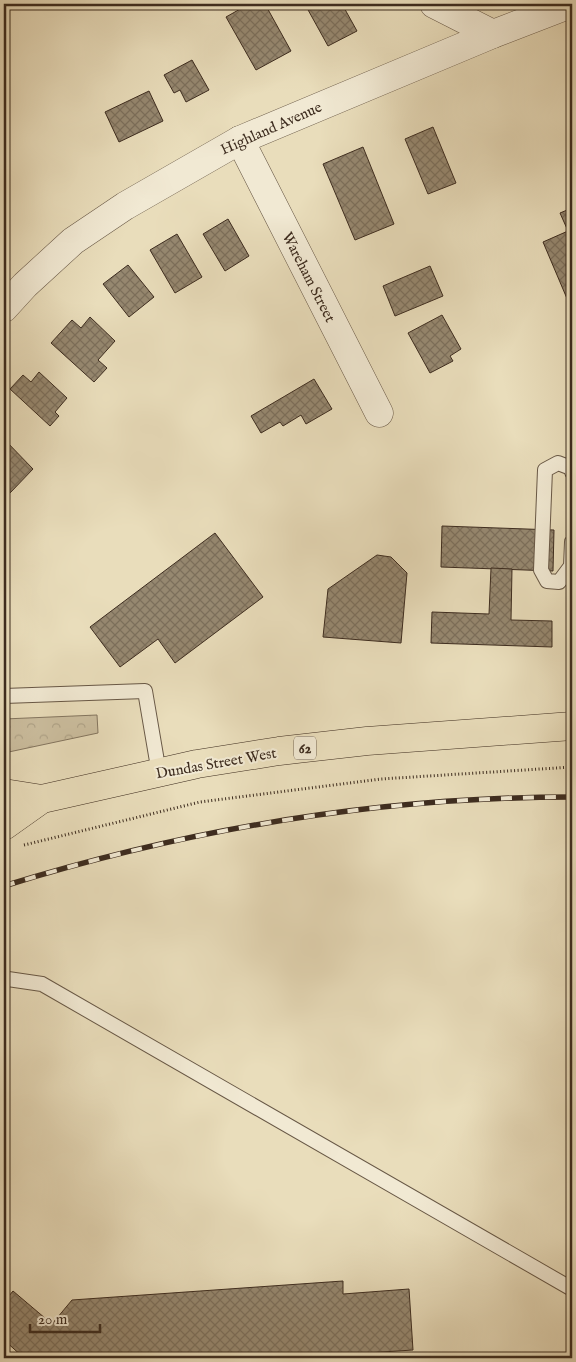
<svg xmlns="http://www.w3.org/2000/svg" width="576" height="1362" font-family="'IM FELL English',serif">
<defs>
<pattern id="park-crowns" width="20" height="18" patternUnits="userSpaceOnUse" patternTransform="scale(1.25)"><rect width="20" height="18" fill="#ccbfa0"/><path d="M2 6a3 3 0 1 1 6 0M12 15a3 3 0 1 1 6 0" fill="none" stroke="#b0a489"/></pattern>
<pattern id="building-cross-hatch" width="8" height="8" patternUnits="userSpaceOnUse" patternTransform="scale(1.25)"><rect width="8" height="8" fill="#968870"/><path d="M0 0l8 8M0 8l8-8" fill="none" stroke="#7c6f5b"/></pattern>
</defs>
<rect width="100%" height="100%" fill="#e9ddbb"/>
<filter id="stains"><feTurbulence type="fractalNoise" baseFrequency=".004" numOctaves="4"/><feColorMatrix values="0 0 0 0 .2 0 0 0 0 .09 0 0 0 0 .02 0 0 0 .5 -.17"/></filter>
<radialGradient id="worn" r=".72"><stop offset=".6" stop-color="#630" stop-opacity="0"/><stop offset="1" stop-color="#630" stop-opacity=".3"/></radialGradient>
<path fill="url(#park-crowns)" stroke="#847660" d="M97,715L98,733L4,753V719Z"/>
<g fill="url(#building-cross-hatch)" stroke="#3d2c1f">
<path d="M249,4H265L291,51L256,70L226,17Z"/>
<path d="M314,4H342L357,31L328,46L307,8Z"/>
<path d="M192,60L209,90L186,102L180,90L174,93L164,75Z"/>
<path d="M149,91L163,121L119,142L105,112Z"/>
<path d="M433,127L456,183L428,194L405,139Z"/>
<path d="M363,147L394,224L355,240L323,164Z"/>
<path d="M572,208V308H571L543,242L568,231L560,213Z"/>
<path d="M228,219L249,256L225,271L203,234Z"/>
<path d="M177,234L202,277L175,293L150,250Z"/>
<path d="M128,265L154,297L129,317L103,284Z"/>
<path d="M430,266L443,296L395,316L383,286Z"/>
<path d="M442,315L461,349L450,356L453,361L430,373L408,333Z"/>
<path d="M90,317L115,341L98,360L107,368L94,382L51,343L72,320L81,328Z"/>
<path d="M39,372L67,398L55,412L59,416L50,426L10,389L23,375L31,382Z"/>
<path d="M314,379L332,409L306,424L301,415L283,426L280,422L261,433L251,416Z"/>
<path d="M4,439L33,469L10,493L4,487Z"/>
<path d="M442,526L554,530L553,571L441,567Z"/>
<path d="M215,533L263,597L175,663L158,639L120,667L90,627Z"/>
<path d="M377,555L391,557L407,573L401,643L323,637L328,589Z"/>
<path d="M491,568L512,569L511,620L552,621V647L431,643L432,612L489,614Z"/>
<path d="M343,1281V1294L409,1289L413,1350L289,1358H22L23,1357L4,1340V1302L13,1291L52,1324L72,1300Z"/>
</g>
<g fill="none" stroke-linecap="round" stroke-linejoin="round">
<defs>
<g id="lane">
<path d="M572,472L571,468L558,463L545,470L541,570L547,581L559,582L571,566L572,542"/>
<path d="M4,696L145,691L159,773"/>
<path d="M4,981L8,979L42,984L572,1289"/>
</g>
<g id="street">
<path d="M434,4L493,34"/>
<path d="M240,140L379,413"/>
<path d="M4,308L25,285L73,241L125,206L240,140L493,34L571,4"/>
</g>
<g id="primary">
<path d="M4,793L42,799"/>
<path d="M4,826L42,799L197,764L279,751L367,741L572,726"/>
</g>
</defs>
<use href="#lane" stroke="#685846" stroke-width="16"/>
<use href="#street" stroke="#685846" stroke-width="29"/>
<use href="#primary" stroke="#3d2c1f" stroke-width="29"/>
<path stroke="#3d2c1f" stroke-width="3" stroke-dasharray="1 2.5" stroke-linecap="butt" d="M24,845L200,802L381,779L572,767"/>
<use href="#lane" stroke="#f1e9d3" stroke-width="14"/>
<use href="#street" stroke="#f1e9d3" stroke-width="28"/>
<use href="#primary" stroke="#e9ddbb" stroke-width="28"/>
<defs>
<path id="rail" d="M4,886C188,829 379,797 572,797"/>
</defs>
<use href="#rail" stroke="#3d2c1f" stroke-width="5.5"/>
<use href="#rail" stroke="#f1e9d3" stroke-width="4" stroke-dasharray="11" stroke-linecap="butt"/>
</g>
<g text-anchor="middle" stroke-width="4" stroke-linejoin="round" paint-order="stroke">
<rect fill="#f1e9d3" stroke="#736555" stroke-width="1" x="294" y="736.5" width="22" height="23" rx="4"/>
<g font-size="14" font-weight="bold" fill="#3d2c1f">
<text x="305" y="753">62</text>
</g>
<g font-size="15" fill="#3d2c1f" stroke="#f1e9d3">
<text transform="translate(271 128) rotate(-24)" y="5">Highland Avenue</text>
<text transform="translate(309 277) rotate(63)" y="5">Wareham Street</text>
<text transform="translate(216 763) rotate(-10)" y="5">Dundas Street West</text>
</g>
</g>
<rect width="576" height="1362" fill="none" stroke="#e9ddbb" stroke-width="20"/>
<rect x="5" y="5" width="566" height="1352" fill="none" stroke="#3d2c1f" stroke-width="2.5"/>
<rect x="10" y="10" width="556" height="1342" fill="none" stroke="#3d2c1f"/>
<path d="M30 1324v8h70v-8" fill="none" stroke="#3d2c1f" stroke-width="2.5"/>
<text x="38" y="1324" font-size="15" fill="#3d2c1f" stroke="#f1e9d3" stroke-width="4" paint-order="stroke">20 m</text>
<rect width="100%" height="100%" filter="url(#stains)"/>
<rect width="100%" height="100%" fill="url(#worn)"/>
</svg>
